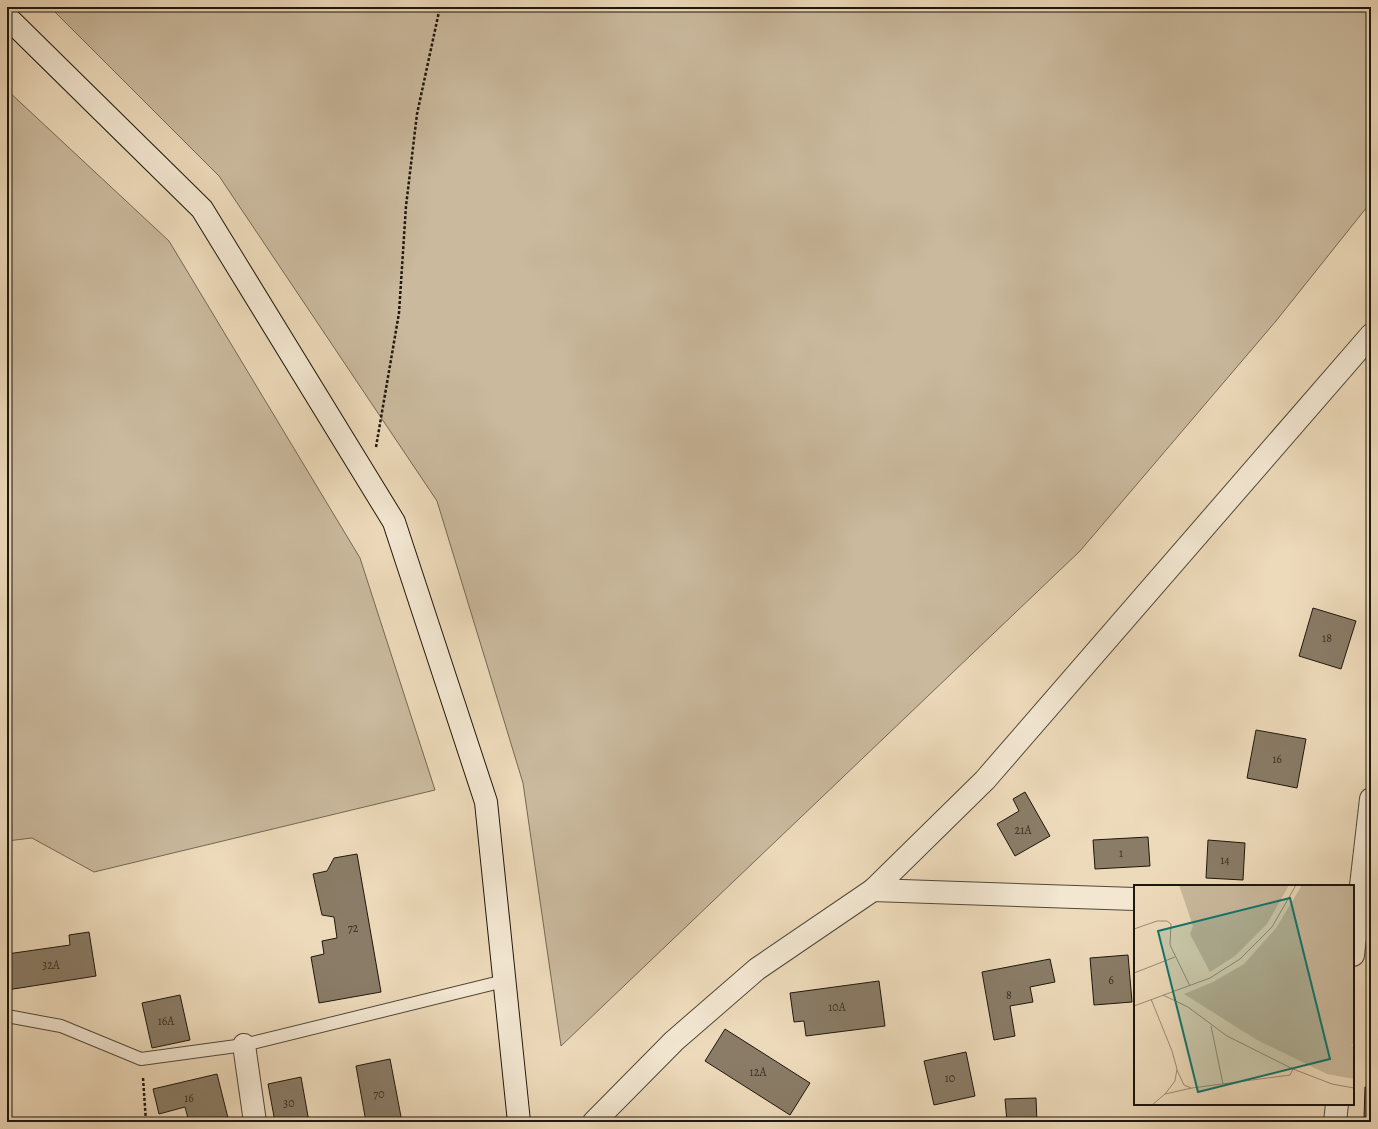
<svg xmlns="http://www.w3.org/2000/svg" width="1378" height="1129" font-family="Alegreya,serif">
<rect width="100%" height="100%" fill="#eddaba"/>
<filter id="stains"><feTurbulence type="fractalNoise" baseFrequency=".005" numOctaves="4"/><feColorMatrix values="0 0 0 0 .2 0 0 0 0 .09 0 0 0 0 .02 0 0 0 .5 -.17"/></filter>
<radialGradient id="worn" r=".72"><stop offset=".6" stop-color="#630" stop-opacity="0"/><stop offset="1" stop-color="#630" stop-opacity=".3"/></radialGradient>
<g fill="#cab99d" stroke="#746855">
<path d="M50,7H1371V202L1276,321L1080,551L561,1046L523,783L437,501L219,176Z"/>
<path d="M7,90L169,241L360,558L435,790L94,872L32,838L7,841Z"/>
</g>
<g fill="#8a7c67" stroke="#1f170d">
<path d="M1313,608L1356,621L1341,669L1299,656Z"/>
<path d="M1256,730L1306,739L1297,788L1247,778Z"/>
<path d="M1025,792L1050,836L1015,856L997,824L1019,811L1013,799Z"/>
<path d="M1148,837L1150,866L1095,869L1093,840Z"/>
<path d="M1208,840L1245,843L1243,880L1206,878Z"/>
<path d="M357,854L381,992L319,1003L311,957L324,954L322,941L337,938L334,917L322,915L313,874L327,871L334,858Z"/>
<path d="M89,932L96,976L7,990V954L70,945L69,935Z"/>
<path d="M1128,955L1132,1002L1094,1005L1090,958Z"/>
<path d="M1050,959L1055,982L1030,987L1033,1002L1010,1006L1015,1036L994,1040L982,972Z"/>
<path d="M879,981L885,1026L806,1036L804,1021L794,1022L790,993Z"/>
<path d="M180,995L190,1040L152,1048L142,1003Z"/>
<path d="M725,1029L810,1083L790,1115L705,1061Z"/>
<path d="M966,1052L975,1096L934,1105L924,1061Z"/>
<path d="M390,1059L402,1122H366L356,1066Z"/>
<path d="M217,1074L229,1122H189L185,1107L159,1114L153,1089Z"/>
<path d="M301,1077L309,1122H275L268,1084Z"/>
<path d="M1365,1087H1371V1120L1364,1119Z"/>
<path d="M1036,1098L1037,1122H1007L1005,1099Z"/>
</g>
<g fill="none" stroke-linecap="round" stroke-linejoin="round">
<defs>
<path id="service" d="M7,1016L61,1026L141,1059L244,1045L504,981"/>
<g id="minor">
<path d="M873,890L1135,899"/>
<path d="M1353,955L1371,799"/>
<path d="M244,1045L255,1122"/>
<path d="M1335,1122L1337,1104"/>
</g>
<path id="tertiary" d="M594,1122L674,1041L757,969L873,890L985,780L1371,335"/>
<path id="secondary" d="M7,17L202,209L394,522L486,802L519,1122"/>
</defs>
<use href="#service" stroke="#524838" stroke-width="14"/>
<use href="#minor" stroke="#524838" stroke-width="24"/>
<use href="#tertiary" stroke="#524838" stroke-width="24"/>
<use href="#secondary" stroke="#1f170d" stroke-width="24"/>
<g stroke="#1f170d" stroke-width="2.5" stroke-dasharray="3 2" stroke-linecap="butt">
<path d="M376,447L399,313L406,206L417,114L440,7"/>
<path d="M143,1078L146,1122"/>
</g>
<use href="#service" stroke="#f3e7d2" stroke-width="12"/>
<use href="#minor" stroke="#f3e7d2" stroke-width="22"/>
<use href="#tertiary" stroke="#f3e7d2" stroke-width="22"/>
<use href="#secondary" stroke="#f3e7d2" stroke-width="22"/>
</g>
<g text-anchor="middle" stroke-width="4" stroke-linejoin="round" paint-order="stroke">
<g font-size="12" fill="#3a3024">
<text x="1327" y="642">18</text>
<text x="1277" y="763">16</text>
<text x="1023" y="834">21А</text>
<text x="1121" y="857">1</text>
<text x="1225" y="864">14</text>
<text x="353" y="932">72</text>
<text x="51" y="969">32А</text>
<text x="1111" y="984">6</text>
<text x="1009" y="999">8</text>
<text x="837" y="1011">10А</text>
<text x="166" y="1025">16А</text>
<text x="758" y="1076">12А</text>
<text x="950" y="1082">10</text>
<text x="379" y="1098">70</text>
<text x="189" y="1102">16</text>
<text x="289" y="1107">30</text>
</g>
</g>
<g transform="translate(1134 885)">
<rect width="220" height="220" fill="#eddaba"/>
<path d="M45,0H155L133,39L101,71L76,87L56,49L59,41ZM168,0H220V158L217,161H220V194L193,189L123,155L50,109L79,97L110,79L142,43Z" fill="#cab99d"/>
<path fill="none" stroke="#9b8c75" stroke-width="1" d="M0,44L23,36H33L37,39L36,60L56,101M0,88L41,72M29,110L54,122L93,151L159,184L198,199L220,203M17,114L38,166L43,184L41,196L31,209L18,220M0,121L76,93L106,74L138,42L162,0M77,141L89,199M43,185L50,200L57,203M31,209L58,203L156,190L159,184"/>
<path fill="#0f766e" fill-opacity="0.15" stroke="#0f766e" stroke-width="2" d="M156,13L196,174L64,207L24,46Z"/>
<rect width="220" height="220" fill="none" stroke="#1f170d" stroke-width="2"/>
</g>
<rect width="1378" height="1129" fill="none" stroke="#eddaba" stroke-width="24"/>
<rect x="8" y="8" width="1362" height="1113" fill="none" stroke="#1f170d" stroke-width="2"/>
<rect x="12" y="12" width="1354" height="1105" fill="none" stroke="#1f170d"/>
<rect width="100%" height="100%" filter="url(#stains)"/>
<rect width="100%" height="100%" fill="url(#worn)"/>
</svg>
